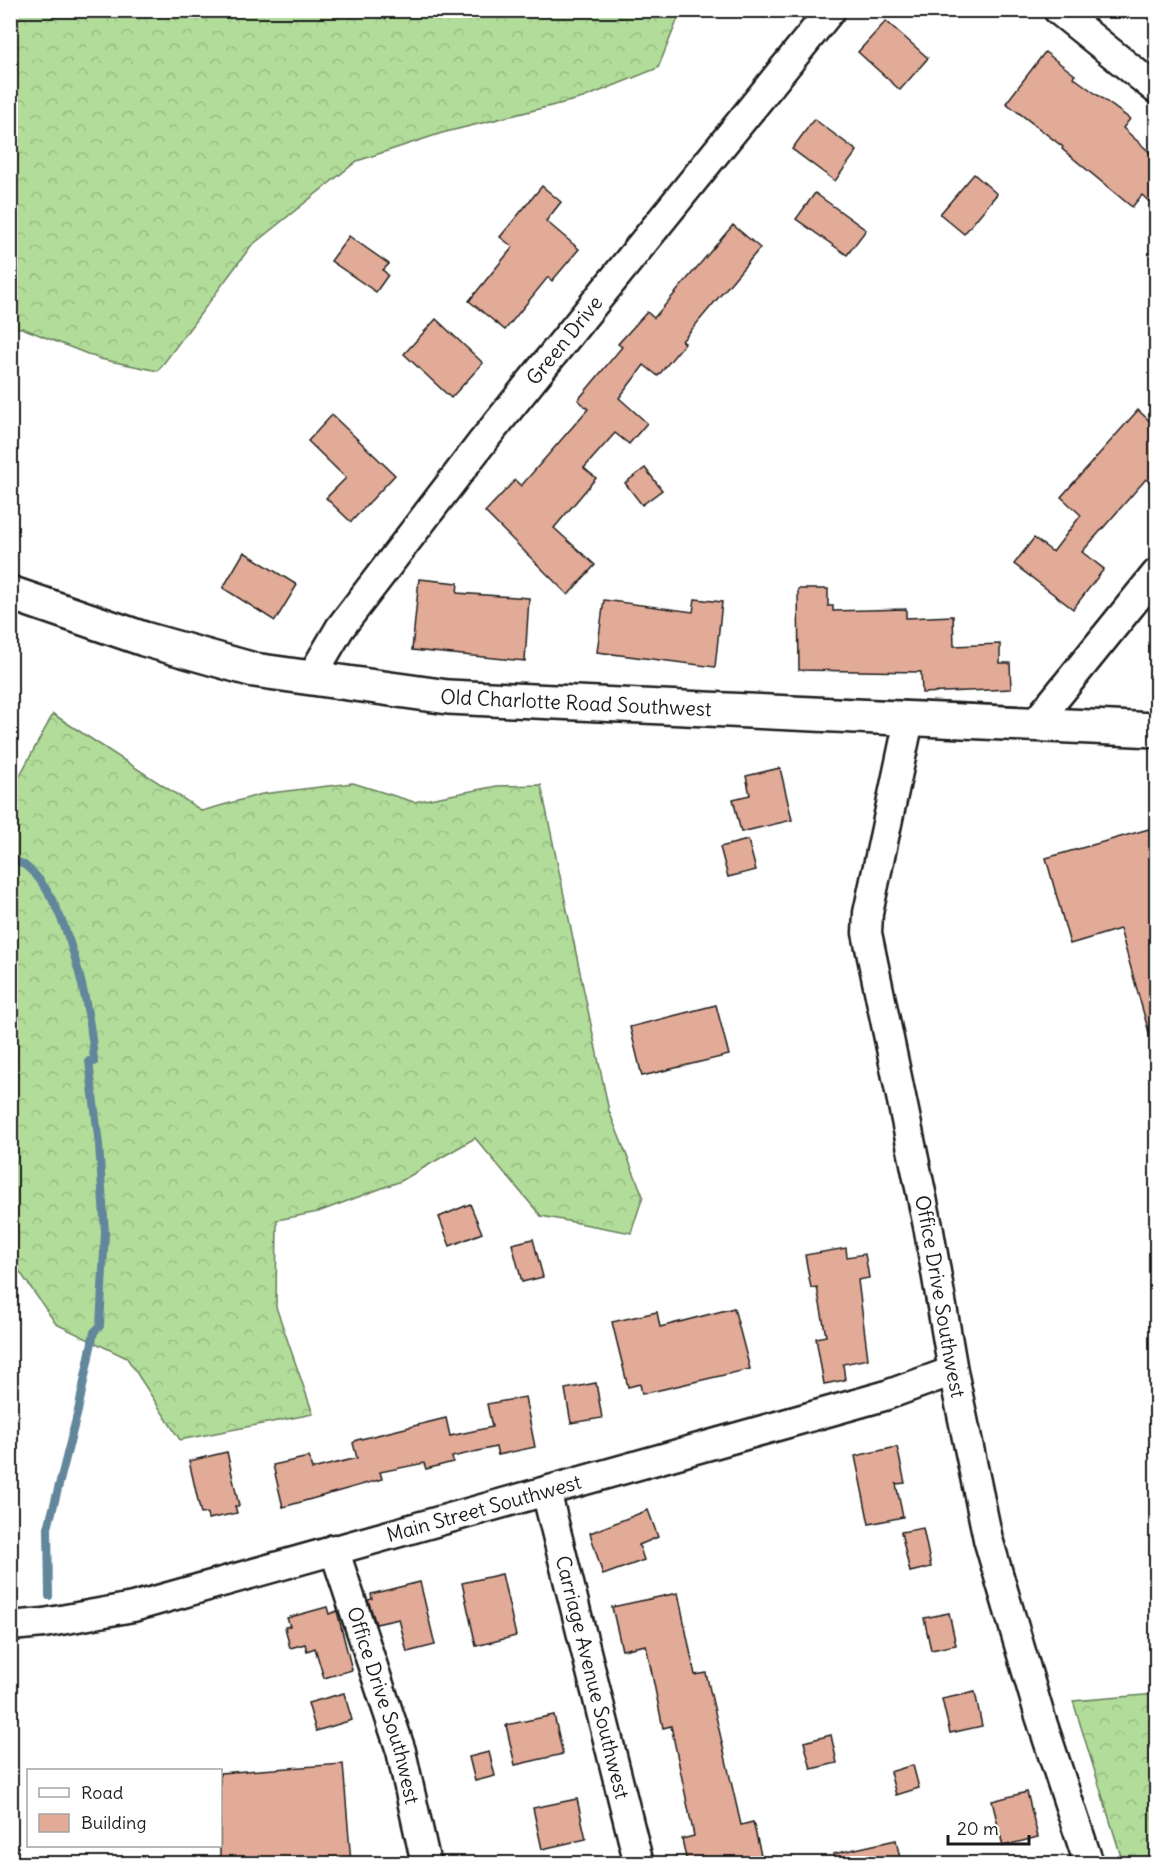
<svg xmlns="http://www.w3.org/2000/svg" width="1167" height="1874" font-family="Delius,sans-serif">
<defs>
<pattern id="forest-crowns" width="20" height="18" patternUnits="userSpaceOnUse" patternTransform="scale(1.5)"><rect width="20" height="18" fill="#b1dc99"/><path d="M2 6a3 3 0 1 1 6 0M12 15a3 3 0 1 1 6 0" fill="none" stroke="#98bc83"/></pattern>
</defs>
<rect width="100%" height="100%" fill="#fff"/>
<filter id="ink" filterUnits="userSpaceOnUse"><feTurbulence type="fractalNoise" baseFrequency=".0167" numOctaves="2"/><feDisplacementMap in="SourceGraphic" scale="12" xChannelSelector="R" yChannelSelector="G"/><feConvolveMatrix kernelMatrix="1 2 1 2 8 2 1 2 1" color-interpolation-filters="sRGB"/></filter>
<g filter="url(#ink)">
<g fill="url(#forest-crowns)" stroke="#667c5a" stroke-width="1.5">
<path d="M10,11L11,10L681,11L658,68L583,98L442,133L357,161L251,246L158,371L100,359L22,328L11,327Z"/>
<path d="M53,714L202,811L262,794L353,783L414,802L497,786L541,785L609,1111L643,1196L631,1233L541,1216L475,1138L401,1181L318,1212L277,1220L276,1307L313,1414L180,1440L127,1358L56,1324L11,1259V788H13Z"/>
<path d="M1156,1694V1863H1123L1073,1701Z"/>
</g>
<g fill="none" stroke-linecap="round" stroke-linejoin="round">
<path stroke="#62869b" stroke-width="8" d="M10,858C16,861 22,863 27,867C67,898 92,1013 94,1062L89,1061L99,1145L105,1232L100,1326L94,1332L78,1411L48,1528L49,1596"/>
</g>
<g fill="#e2ab98" stroke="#1c1c1c" stroke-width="1.5">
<path d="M886,21L928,58L900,90L858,52Z"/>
<path d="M1045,52L1075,75L1073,77L1130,119L1123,128L1156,158V208L1142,195L1132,207L1062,149L1063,147L1006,103Z"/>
<path d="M814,119L857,151L835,181L792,149Z"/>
<path d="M974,174L997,194L964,234L940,214Z"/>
<path d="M542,186L561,202L546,221L579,249L552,281L548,277L505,330L469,301L513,247L500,237Z"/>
<path d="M815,193L866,230L847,255L796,219Z"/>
<path d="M733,225L760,248L682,341L685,343L658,376L644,365L619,398L647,423L629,444L615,433L584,468L596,478L554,528L595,565L568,595L485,512L515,480L521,486L588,409L578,400L622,347L618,344L647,312L654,318Z"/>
<path d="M349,236L389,264L383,270L388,275L376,292L331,261Z"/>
<path d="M436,319L483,363L451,398L404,354Z"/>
<path d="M1138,410L1156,427V488L1146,479L1082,552L1104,569L1073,609L1014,564L1034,538L1053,552L1081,515L1061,497Z"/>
<path d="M332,415L395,475L351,522L326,498L346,478L308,441Z"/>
<path d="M645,468L662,490L642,505L625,483Z"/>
<path d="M244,552L297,585L275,621L223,588Z"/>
<path d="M419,579L458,583L457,593L529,598L525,661L412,650Z"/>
<path d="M798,589H828V606H833V611L906,609V618L953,616L954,646L1000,644V663H1010L1011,689L922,693L921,672L799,670Z"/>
<path d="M695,599L722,602L715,667L597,652L604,600L693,612Z"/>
<path d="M780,768L792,820L741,832L733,799L750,795L746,776Z"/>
<path d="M1156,827V1035L1150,1036L1120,929L1070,944L1046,858Z"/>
<path d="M748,840L756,870L728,877L720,847Z"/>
<path d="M716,1005L729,1055L642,1076L630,1027Z"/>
<path d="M470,1204L482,1233L450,1246L439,1217Z"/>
<path d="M533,1239L543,1277L522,1282L512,1244Z"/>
<path d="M846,1248L847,1257L865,1254L869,1278L858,1280L868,1359L843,1364L845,1380L824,1384L816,1338L826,1336L817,1287L811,1288L805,1255Z"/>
<path d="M734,1308L750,1369L642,1394L640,1384L628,1387L612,1322L657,1312L660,1327Z"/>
<path d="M596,1383L602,1418L571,1423L565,1389Z"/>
<path d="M525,1397L535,1447L498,1455L496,1447L452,1457L453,1462L426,1469L424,1463L380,1472L382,1479L283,1507L273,1465L309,1457L312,1469L357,1458L353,1443L357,1440L446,1418L450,1436L492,1427L487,1404Z"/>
<path d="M897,1447L905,1483L896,1484L903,1517L869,1524L855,1456Z"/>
<path d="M227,1452L239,1506H235L237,1513L208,1519L207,1513L201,1514L189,1461Z"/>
<path d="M648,1510L658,1537L639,1545L644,1560L603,1575L590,1533Z"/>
<path d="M923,1528L931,1567L910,1572L901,1532Z"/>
<path d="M502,1574L516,1636L476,1646L462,1583Z"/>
<path d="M420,1582L435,1645L407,1652L399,1619L376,1624L368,1600L372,1599L371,1594Z"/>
<path d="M678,1593L695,1675L706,1673L741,1825L753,1822L763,1863H687L682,1839L694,1836L671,1726L663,1728L646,1645L622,1650L612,1607Z"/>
<path d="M327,1607L329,1614L337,1611L352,1670L324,1678L315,1648L307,1651L305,1644L290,1648L285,1627L290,1626L287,1618Z"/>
<path d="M949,1613L956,1645L931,1650L924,1618Z"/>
<path d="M975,1692L982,1726L950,1733L942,1699Z"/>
<path d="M344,1693L352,1720L316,1731L308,1703Z"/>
<path d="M554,1715L563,1754L515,1765L506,1725Z"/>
<path d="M831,1735L837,1763L811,1769L804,1742Z"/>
<path d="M489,1752L495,1776L475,1781L469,1757Z"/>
<path d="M343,1764L351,1863H220V1773Z"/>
<path d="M913,1765L919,1788L896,1795L890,1772Z"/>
<path d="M1027,1792L1038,1837L1003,1846L992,1801Z"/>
<path d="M577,1799L586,1839L542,1849L533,1808Z"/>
<path d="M896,1840L901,1863H834L833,1854Z"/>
</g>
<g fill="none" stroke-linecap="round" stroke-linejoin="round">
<defs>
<g id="street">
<path d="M1058,10L1156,89"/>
<path id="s1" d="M310,679L340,628L483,441L831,10"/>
<path id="s2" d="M909,720L868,913L867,933L929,1231L953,1371L988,1539L1039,1713L1089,1864"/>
<path d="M1033,726L1156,574"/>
<path id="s3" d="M546,1491L639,1864"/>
<path id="s4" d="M334,1549L401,1751L426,1864"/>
<path id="s5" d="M10,1626L44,1623L133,1607L884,1396L953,1371"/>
</g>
<g id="secondary">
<path id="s6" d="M10,593L144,639L254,670L448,697L1156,730"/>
</g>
</defs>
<use href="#street" stroke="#1c1c1c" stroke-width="33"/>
<use href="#secondary" stroke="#1c1c1c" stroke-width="38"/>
<use href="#street" stroke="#fff" stroke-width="28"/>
<use href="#secondary" stroke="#fff" stroke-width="33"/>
</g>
</g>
<g text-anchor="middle" stroke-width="6" stroke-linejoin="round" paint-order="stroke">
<g font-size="20" fill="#1c1c1c" stroke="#fff">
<text dy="7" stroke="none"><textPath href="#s1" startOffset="424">Green Drive</textPath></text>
<text dy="7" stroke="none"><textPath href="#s6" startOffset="580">Old Charlotte Road Southwest</textPath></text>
<text dy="7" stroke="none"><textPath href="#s2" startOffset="588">Office Drive Southwest</textPath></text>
<text dy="7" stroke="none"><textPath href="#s5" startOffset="489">Main Street Southwest</textPath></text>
<text dy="7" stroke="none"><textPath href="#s3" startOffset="192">Carriage Avenue Southwest</textPath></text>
<text dy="7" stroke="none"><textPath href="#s4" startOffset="164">Office Drive Southwest</textPath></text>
</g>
</g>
<rect width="1167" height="1874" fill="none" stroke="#fff" stroke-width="36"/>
<rect x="18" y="18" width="1131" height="1838" fill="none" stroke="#1c1c1c" stroke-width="2" filter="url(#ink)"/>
<rect x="27" y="1769" width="195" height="78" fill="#ffffff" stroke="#a4a4a4" stroke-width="1.5"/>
<rect x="39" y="1788" width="30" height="9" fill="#ffffff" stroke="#a4a4a4" stroke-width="1.5"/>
<text x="81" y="1799" font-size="18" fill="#1c1c1c">Road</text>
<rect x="39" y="1814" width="30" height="18" fill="#e2ab98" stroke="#a4a4a4" stroke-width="1.5"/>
<text x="81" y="1829" font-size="18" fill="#1c1c1c">Building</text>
<path d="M948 1835v9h81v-9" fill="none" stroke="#1c1c1c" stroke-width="3"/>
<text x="957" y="1835" font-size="18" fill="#1c1c1c" stroke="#ffffff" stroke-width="4.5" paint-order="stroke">20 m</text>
</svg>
